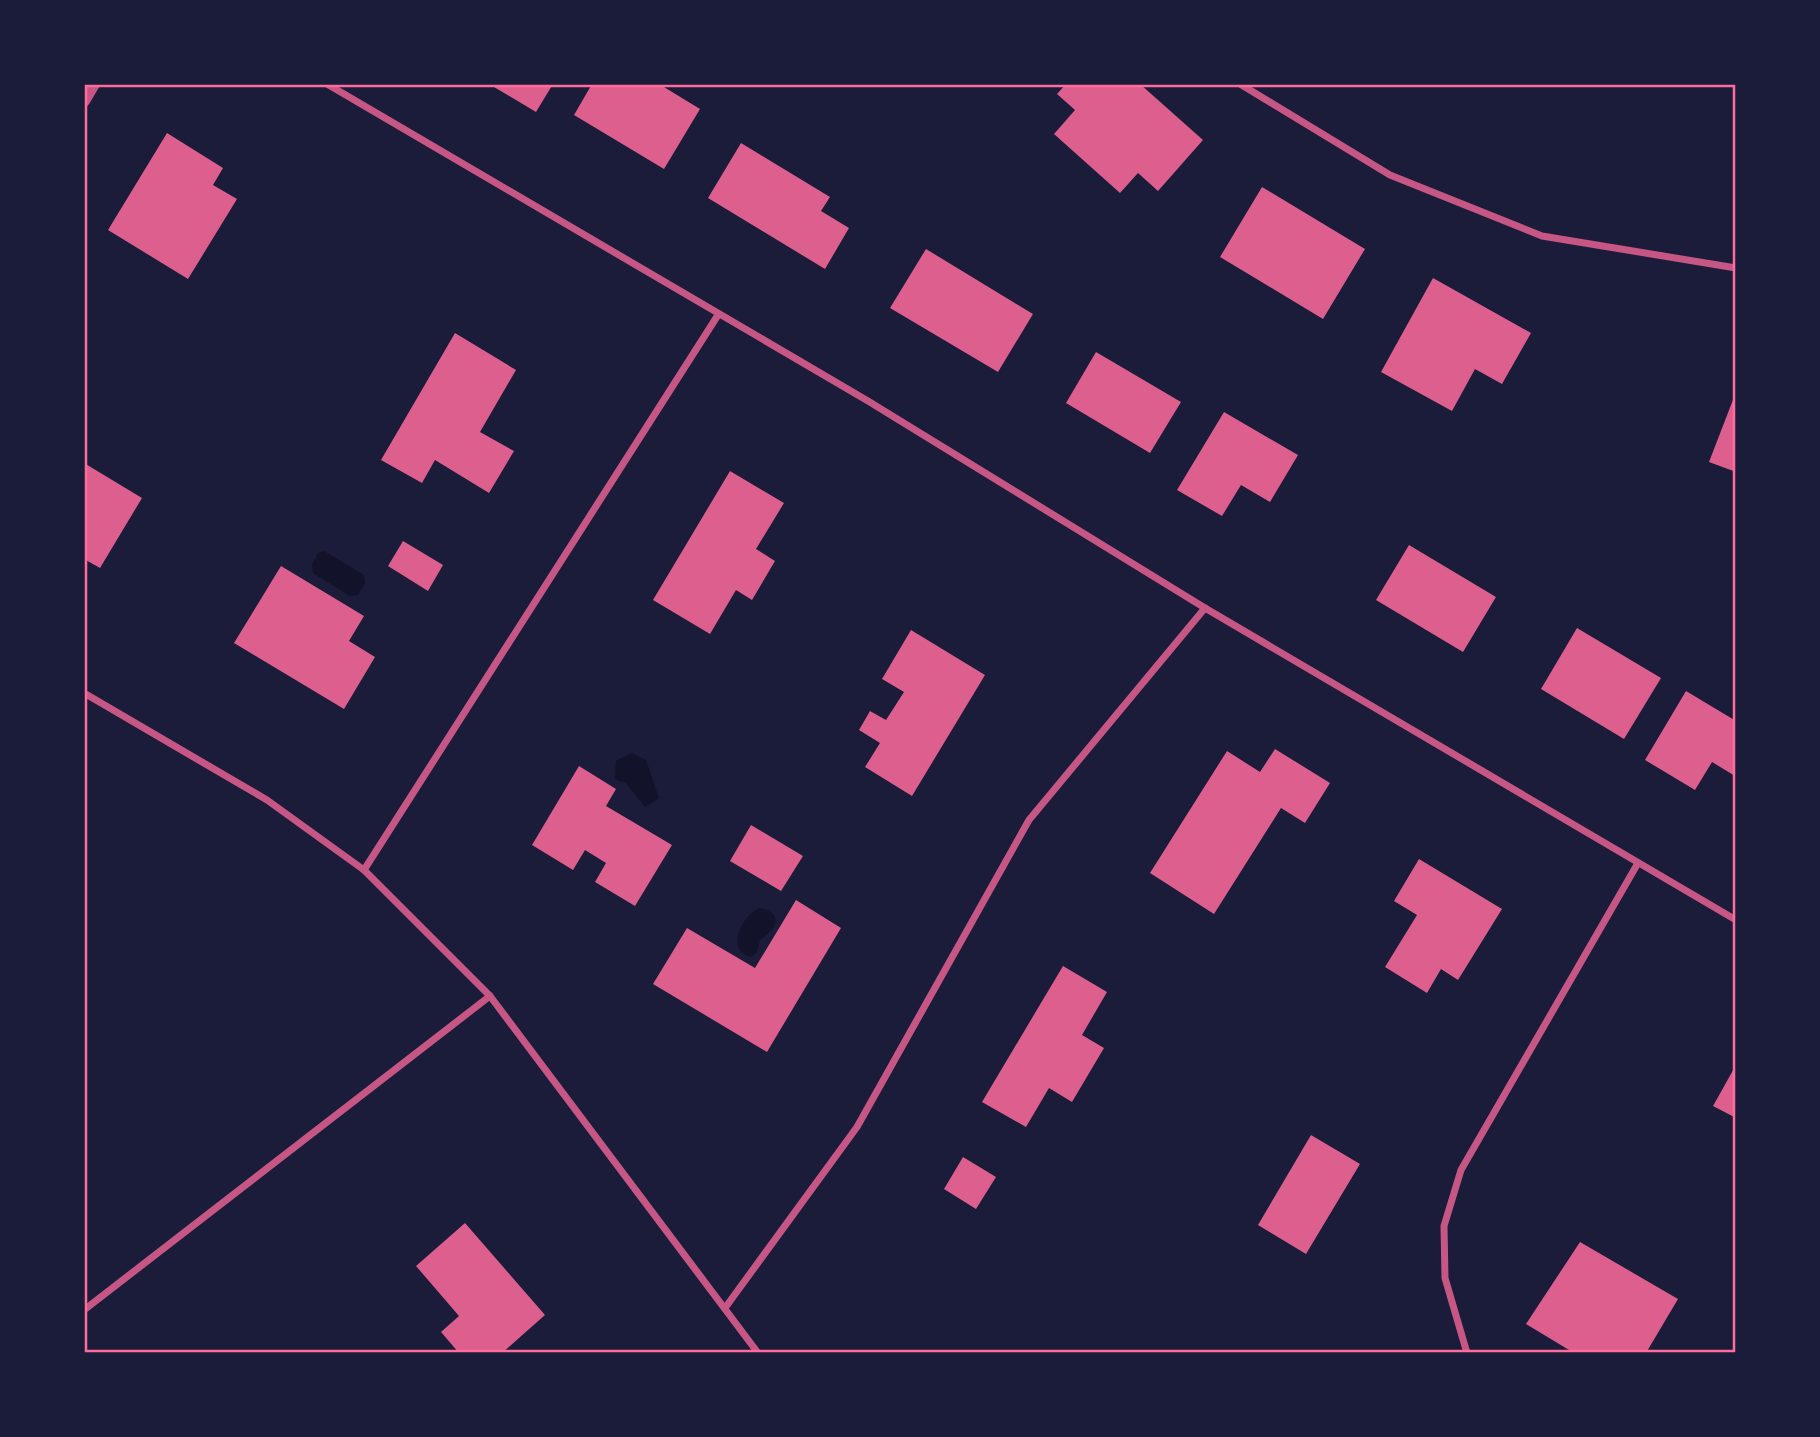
<svg xmlns="http://www.w3.org/2000/svg" width="1820" height="1437" font-family="'Sofia Sans Condensed',sans-serif">
<rect width="100%" height="100%" fill="#1b1b3a"/>
<g fill="#12122b">
<path d="M324,551L364,575L365,583L358,595L350,596L313,573L312,565L318,553Z"/>
<path d="M631,753L646,760L659,798L645,807L625,782L618,781L615,778L616,761Z"/>
<path d="M760,908C785,914 776,929 760,940L757,952L751,957C724,950 743,914 760,908Z"/>
</g>
<g fill="#dd5f8e">
<path d="M496,84H553L536,112L494,87Z"/>
<path d="M592,84H659L700,109L664,169L574,115Z"/>
<path d="M1066,84H1140L1203,140L1158,191L1138,173L1120,193L1054,134L1075,110L1057,94Z"/>
<path d="M167,133L223,168L213,185L237,199L188,279L108,230Z"/>
<path d="M741,143L830,197L821,211L849,228L825,269L708,198Z"/>
<path d="M1262,187L1365,249L1323,319L1220,257Z"/>
<path d="M926,249L1033,314L998,372L890,308Z"/>
<path d="M1433,278L1531,333L1502,384L1475,369L1452,411L1381,372Z"/>
<path d="M455,333L516,370L480,432L514,451L489,493L435,460L422,483L381,460Z"/>
<path d="M1096,352L1181,402L1150,453L1066,403Z"/>
<path d="M1736,392V472L1709,462Z"/>
<path d="M1224,412L1298,455L1270,502L1241,485L1222,516L1177,490Z"/>
<path d="M84,463L142,498L100,568L84,559Z"/>
<path d="M730,471L784,503L756,549L775,561L752,600L736,590L710,634L653,600Z"/>
<path d="M403,541L443,565L428,591L388,566Z"/>
<path d="M1409,545L1496,597L1463,652L1376,600Z"/>
<path d="M281,566L364,616L349,641L375,657L344,709L234,643Z"/>
<path d="M1577,628L1661,678L1624,739L1541,689Z"/>
<path d="M911,630L985,675L912,796L865,767L880,743L859,730L870,711L886,720L904,692L882,679Z"/>
<path d="M1686,691L1736,721V773L1735,776L1712,762L1695,790L1645,760Z"/>
<path d="M1275,749L1330,783L1305,823L1281,808L1214,914L1150,873L1227,751L1260,772Z"/>
<path d="M579,766L616,789L606,806L672,845L635,906L595,882L606,863L585,850L573,870L532,845Z"/>
<path d="M751,825L803,856L781,891L730,861Z"/>
<path d="M1419,859L1502,909L1458,980L1441,969L1427,993L1385,967L1417,915L1394,901Z"/>
<path d="M796,900L841,928L767,1052L653,984L687,928L755,968Z"/>
<path d="M1063,966L1107,992L1082,1035L1104,1048L1072,1102L1049,1088L1026,1127L982,1102Z"/>
<path d="M1736,1065V1118L1713,1106Z"/>
<path d="M1311,1135L1360,1164L1306,1254L1258,1225Z"/>
<path d="M963,1157L996,1177L976,1209L944,1189Z"/>
<path d="M465,1223L545,1315L502,1353H459L441,1332L459,1316L416,1266Z"/>
<path d="M1580,1242L1678,1299L1646,1353H1574L1526,1324Z"/>
</g>
<g fill="none" stroke-linecap="round" stroke-linejoin="round">
<g stroke="#c65784" stroke-width="7">
<path d="M327,84L868,401L1205,608L1736,920"/>
<path d="M1240,84L1390,175L1542,236L1736,268"/>
<path d="M84,693L267,800L364,870L490,996L758,1353"/>
<path d="M364,870L718,315"/>
<path d="M725,1308L857,1127L1029,820L1205,608"/>
<path d="M84,1310L490,996"/>
<path d="M1467,1353L1445,1278L1444,1226L1461,1170L1638,863"/>
</g>
<path stroke="#c65784" stroke-width="12" d="M84,101L94,84"/>
</g>
<rect width="1820" height="1437" fill="none" stroke="#1b1b3a" stroke-width="172"/>
<rect x="86" y="86" width="1648" height="1265" fill="none" stroke="#ff6b9d" stroke-width="2.5"/>
</svg>
